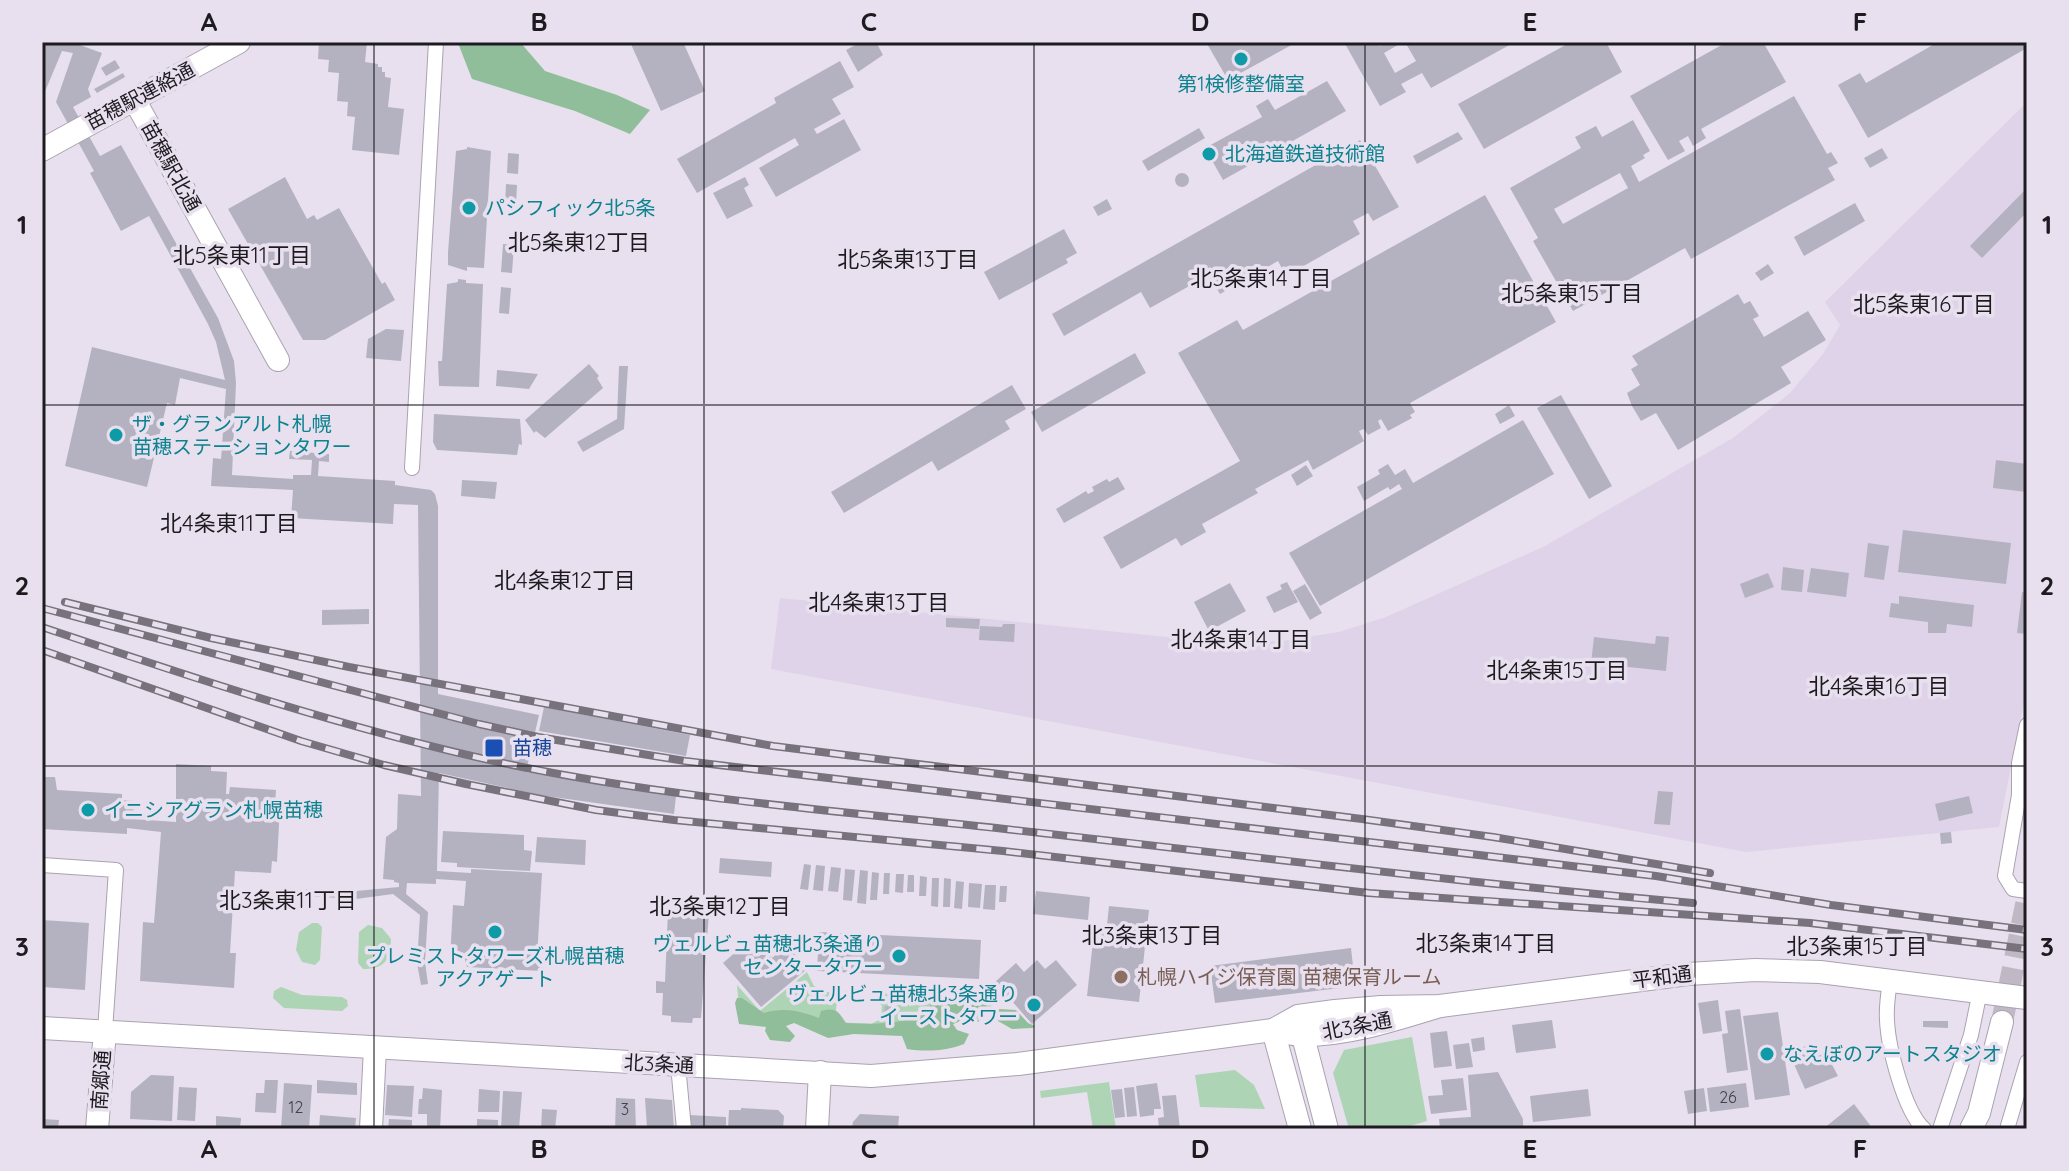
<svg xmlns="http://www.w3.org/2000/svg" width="2069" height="1171" font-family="Quicksand,'Noto Sans JP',sans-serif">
<rect width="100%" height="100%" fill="#e8e0ee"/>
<path fill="#ded3e8" d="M2027,102V687L1999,827L1746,852L771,669L780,598L1217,642L1282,641L1339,632L1386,617L1545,546L1733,438L1789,394L1823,354L1840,325L1825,302Z"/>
<g fill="#add4b5">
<path d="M312,923H318L322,927L320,960L315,965L302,962L296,950L299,932Z"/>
<path d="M368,925L382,928L391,939C390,960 385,969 363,969L358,963L359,932Z"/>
<path d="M807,972L814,986L828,992L849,991V994C834,999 836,1007 836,1022L871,1024L881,1019L882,1006L872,996L878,992L909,998V1006L914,1004L915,995L920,993C947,995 965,1007 990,988L993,989L994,1003L978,1022L963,1020L953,1024L923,1012L909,1013L907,1030L740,1017L737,985L760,1011Z"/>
<path d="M281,987L302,995L342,997L347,1000L348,1006L342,1011L284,1008L273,998L274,991Z"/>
<path d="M1412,1037L1427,1121L1400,1129H1349L1333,1073L1344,1050Z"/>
<path d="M1235,1070L1254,1085L1265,1109L1200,1107L1195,1075Z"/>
<path d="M1109,1082L1116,1129H1093L1087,1092L1041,1098L1040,1091Z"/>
</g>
<g fill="#91be9a">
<path d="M520,42L545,71L617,95L650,110L630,134L575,111L472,79L458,43Z"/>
<path d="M987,994L990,1001L978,1022L963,1020L953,1024L957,1030L969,1034L964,1044C947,1051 926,1052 907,1049L902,1036L854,1034L828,1038L794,1023L786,1026L795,1036L790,1042L770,1040L765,1031L766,1027L739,1024L735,1003L737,998H742L764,1013C784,1007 800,1011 819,1018L821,1011C836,1007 838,1011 846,1023C875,1024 916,1027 933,1002L945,1000L972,1003Z"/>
<path d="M999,1009L1016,1010L1028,1023L1035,1026L1033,1028L1012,1029L998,1021L996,1013Z"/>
</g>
<g fill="#b4b2c1" fill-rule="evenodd">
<path d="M42,42H78L77,44L102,53L88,89L91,97L73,107L100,156L121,145L218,318L234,361L236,383L232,475L293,479V475H311L312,460L289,459L290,451L329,454V462L319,461L318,476L395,481V485L431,490L435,494L438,506V694L539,715L526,772L676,796L674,814L539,795L439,773L437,871L471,873V869L542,873L537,958L543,959L542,971L467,967L465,960L450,959L453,905L464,906L466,881L436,879V884L407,883L406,894L428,912L425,962L428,984L421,985L417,963L420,915L393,894L356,899L306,896V889L356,891L399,887V883L394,882V880L383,879L386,837L397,829L398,794L421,796L418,505L394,504L393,524L291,518L293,490L211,486L213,458L221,459L226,389L180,378L175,405L167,403L147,487L65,466L92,347L225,380L216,342L208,324L149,216L121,231L90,173L94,171L56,102L73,53L62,51L44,94L42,93Z"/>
<path d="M319,42H367L365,62L378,64V67H382V72H385V77L391,78L388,107L404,109L399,155L352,150L355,117L347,116L348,102L337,101L339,73L328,72L329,60L318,59Z"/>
<path d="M630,42H683L705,91L661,111Z"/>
<path d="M861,42H876L883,55L858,72L846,50Z"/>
<path d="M1206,42H1297L1228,80Z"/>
<path d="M1344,42H1378L1380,46L1387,42H1403L1384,53L1395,73L1416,61L1405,42H1515L1431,88L1422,73L1401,84L1406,92L1380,106Z"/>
<path d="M1571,42H1606L1622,72L1484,149L1458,104Z"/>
<path d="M1727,42H1763L1786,82L1701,129L1706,138L1693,146L1688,136L1679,141L1685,151L1668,160L1630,96Z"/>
<path d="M1938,42H2027V48L1868,138L1838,85L1860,73L1866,83Z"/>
<path d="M115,60L120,68L106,76L101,68Z"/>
<path d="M840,61L854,87L832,99L841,114L814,129L817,134L844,119L861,150L776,197L759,168L799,145L795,138L697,193L677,159L776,103L774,98Z"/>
<path d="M123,73L125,77L97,93L94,89Z"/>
<path d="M1327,81L1346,111L1223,180L1205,148L1262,117L1256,106L1268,99L1275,110Z"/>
<path d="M1794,96L1827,154L1831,152L1838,163L1828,168L1835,180L1691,259L1685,248L1573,311L1533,241L1538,238L1510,188L1581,148L1575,137L1596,126L1602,137L1633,120L1650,151L1643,155L1645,158L1631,166L1639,182ZM1620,173L1628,188L1563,224L1554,209Z"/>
<path d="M1199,128L1205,138L1148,171L1142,161Z"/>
<path d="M1458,132L1463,139L1417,164L1413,156Z"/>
<path d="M1360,140L1399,207L1373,221L1368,213L1353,221L1360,234L1286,276L1278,261L1220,294L1209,275L1150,308L1141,292L1064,336L1052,314Z"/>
<path d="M467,147L491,151L484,268L467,267V271L448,265V252L456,151L467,149Z"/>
<path d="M1882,148L1888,158L1870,168L1864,158Z"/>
<path d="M508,153L519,154L518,174L507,173Z"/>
<circle cx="1182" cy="180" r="7"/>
<path d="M285,177L307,219L314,215L317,220L339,208L382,284L385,282L395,300L325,340H303L228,209Z"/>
<path d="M745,177L749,185L744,188L753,206L727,219L713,193Z"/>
<path d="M506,184L517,185L516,205L505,204Z"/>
<path d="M2027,188V212L1982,258L1970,246Z"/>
<path d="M1485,195L1556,322L1410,403L1415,412L1410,415L1412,418L1388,431L1381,419L1378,421L1381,428L1368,435L1364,429L1359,431L1364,441L1313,470L1308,460L1255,489L1258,493L1202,524L1206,532L1181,546L1176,538L1121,569L1103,537L1240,461L1178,353L1237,320L1243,330Z"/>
<path d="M1107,199L1112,209L1098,216L1093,207Z"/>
<path d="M1855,203L1865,221L1804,256L1794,237Z"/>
<path d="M1064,229L1077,253L1066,259L1068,263L999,300L984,272Z"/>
<path d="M503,244L514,245L512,273L501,272Z"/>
<path d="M1768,264L1774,273L1761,281L1755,273Z"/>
<path d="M458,279L466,280V283L483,284L479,387L439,386L438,361H442L447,284L458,282Z"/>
<path d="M501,287L511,288L509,314L499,313Z"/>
<path d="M1738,294L1744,304L1750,301L1759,316L1753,319L1764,337L1808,311L1826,340L1781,367L1791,383L1678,450L1656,413L1641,421L1632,406L1627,393L1640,385L1631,369L1638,365L1632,356Z"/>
<path d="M386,329L404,330L401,361L366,358L368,339Z"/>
<path d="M1135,353L1146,373L1042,432L1031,412Z"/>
<path d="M589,364L599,376L597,378L603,388L545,438L536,431L534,433L525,420Z"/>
<path d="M619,366H628L624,429L583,452L577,442L617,419Z"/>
<path d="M497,370L538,374L529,389L496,386Z"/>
<path d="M1012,385L1026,409L1005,421L1010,429L938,471L932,461L844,513L831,492Z"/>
<path d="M1561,395L1612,486L1589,499L1537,408Z"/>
<path d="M1509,405L1515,416L1500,424L1495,414Z"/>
<path d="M434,414L520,419L522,445L519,444L517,455L437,450L433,442Z"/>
<path d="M1523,420L1554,474L1320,606L1289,553L1402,489L1399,484L1390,490L1388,487L1364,501L1357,487L1380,474L1378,470L1388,464L1395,475L1405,469L1413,483Z"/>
<path d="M1996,460L2027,464V492L1993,488Z"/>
<path d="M1306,465L1313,476L1297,486L1291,475Z"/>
<path d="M1118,477L1125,489L1064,523L1056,509L1086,491L1088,494L1094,491L1092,487L1107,479L1109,482Z"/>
<path d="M462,480L497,482L495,499L461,496Z"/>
<path d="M1903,530L2011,543L2006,584L1898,572Z"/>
<path d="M1868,543L1889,546L1884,580L1864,577Z"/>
<path d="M1783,567L1804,570L1802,592L1781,590Z"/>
<path d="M1811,568L1849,573L1846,597L1807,592Z"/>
<path d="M1768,573L1774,587L1745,598L1740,584Z"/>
<path d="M1287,582L1298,602L1274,613L1266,597L1282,589L1280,585Z"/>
<path d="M1230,583L1246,611L1209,631L1194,602Z"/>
<path d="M1305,584L1322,613L1310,620L1293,591Z"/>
<path d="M2022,592L2027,593V634L2017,633Z"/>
<path d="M1899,596L1974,605L1972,627L1947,624L1946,633H1928V622L1889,617L1891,603L1899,604Z"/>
<path d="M369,609V624L322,625V610Z"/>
<path d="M946,618L980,619L979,629L946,627Z"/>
<path d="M1003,624H1015L1014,642L979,640L980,626L1002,627Z"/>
<path d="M1656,636L1669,637L1666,671L1591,663L1594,637L1655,644Z"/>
<path d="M544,707L690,735L686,756L539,731Z"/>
<path d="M176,764L211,766V771L227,772L226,794H229L230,787L276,790L275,805L280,806L277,862L272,861L271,873L235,871L230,953H236L234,988L140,981L143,922L154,923L161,832L127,828V834L42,829V777H55L57,790L122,794V800L134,801L133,819L176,822Z"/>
<path d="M1658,791L1673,792L1670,825L1654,824Z"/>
<path d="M1969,796L1973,813L1939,821L1935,804Z"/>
<path d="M443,831L524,835V850L532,851L530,871L457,867V863L441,862Z"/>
<path d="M1951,832L1952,843L1941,844L1940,833Z"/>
<path d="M537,837L586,840L585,865L535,862Z"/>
<path d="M720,858L772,862L771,877L719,873Z"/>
<path d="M804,864L811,865L808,890L800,889Z"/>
<path d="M816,865L825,866L823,891L813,890Z"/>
<path d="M831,867L841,868L838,892L828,891Z"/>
<path d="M845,869L855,870L852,901L843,900Z"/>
<path d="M860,870L868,871L866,904L857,903Z"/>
<path d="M872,872L879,873L877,900H870Z"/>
<path d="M884,873H890L889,894H883Z"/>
<path d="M896,874H904L903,893L895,892Z"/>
<path d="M908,875H914V892H907Z"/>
<path d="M920,876L927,877L926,896H919Z"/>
<path d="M932,878H939L938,907L931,906Z"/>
<path d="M944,878L951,879L950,907H943Z"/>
<path d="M956,881L964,882L962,909L954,908Z"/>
<path d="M969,883L982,884L980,908L968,907Z"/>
<path d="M985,885H996L995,910L983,909Z"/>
<path d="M1000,886H1007L1006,902H999Z"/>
<path d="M1036,891L1090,897L1088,920L1033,914Z"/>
<path d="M1109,906L1149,910L1139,1002L1087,996L1094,932L1106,934Z"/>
<path d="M668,910L709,913L701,1018H693L692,1023L671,1022V1016L662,1015L663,993H656V981L665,982Z"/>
<path d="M42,920L89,923L85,990L42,987Z"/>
<path d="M819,932L981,940L979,979L817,971Z"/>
<path d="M745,944L751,952L760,944L772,958L787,945L807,969L761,1007L723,963Z"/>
<path d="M1351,948L1353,966L1338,968L1340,988L1215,1003L1210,966Z"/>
<path d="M1037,960L1045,969L1056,960L1077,985L1032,1024L995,982L1016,963L1024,972Z"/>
<path d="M1718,1000L1722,1031L1703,1034L1698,1003Z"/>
<path d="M885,1006L895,1007L894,1017L884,1016Z"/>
<path d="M1740,1009L1748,1070L1727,1073L1722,1034L1728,1033L1725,1011Z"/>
<path d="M1778,1012L1790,1095L1755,1100L1743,1016Z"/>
<path d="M1552,1020L1556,1048L1516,1053L1512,1025Z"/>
<path d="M1923,1021H1948V1028L1923,1027Z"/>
<path d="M1447,1031L1452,1066L1434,1068L1430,1033Z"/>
<path d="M1484,1037L1485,1050L1473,1052L1471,1039Z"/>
<path d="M1469,1043L1473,1067L1456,1069L1453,1045Z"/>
<path d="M1811,1044L1818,1056L1826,1053L1838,1076L1805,1089L1789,1053Z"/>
<path d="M1498,1072L1523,1119V1129H1440L1439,1119L1471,1117L1468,1075Z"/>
<path d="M151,1075L174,1076L172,1121L130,1119L131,1092Z"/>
<path d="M1463,1078L1467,1110L1431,1114L1428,1096L1443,1095L1441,1080Z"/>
<path d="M265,1080H278L276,1113L255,1112L256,1093H264Z"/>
<path d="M317,1080L357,1083V1095L317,1093Z"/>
<path d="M284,1083L312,1085L309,1129H281Z"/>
<path d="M1157,1083L1161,1109H1154V1115L1140,1117L1136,1086Z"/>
<path d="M1746,1083L1749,1107L1710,1112L1707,1088Z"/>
<path d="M387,1085L414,1086L412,1117L385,1115Z"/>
<path d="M179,1087L197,1088L195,1121L177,1120Z"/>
<path d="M1134,1087L1137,1116L1127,1117L1124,1088Z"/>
<path d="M423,1088L442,1090L440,1129H427V1114H418L419,1099H422Z"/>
<path d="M1704,1088L1707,1111L1688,1114L1684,1091Z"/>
<path d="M479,1089L500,1091L499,1112H478Z"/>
<path d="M1122,1089L1125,1117L1115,1118L1111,1090Z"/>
<path d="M1588,1089L1591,1116L1533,1122L1530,1096Z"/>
<path d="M503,1091L522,1092L519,1129H501Z"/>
<path d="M1176,1095L1180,1129H1159L1158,1118L1164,1117L1162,1096Z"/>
<path d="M616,1098L635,1099L636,1129H615Z"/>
<path d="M645,1098L672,1100L674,1129H647Z"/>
<path d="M1854,1104L1873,1129H1823Z"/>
<path d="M741,1108L778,1110L784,1116L783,1129H728L729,1110H741Z"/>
<path d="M542,1109L557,1110L555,1129H541Z"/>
<path d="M860,1114L899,1116L898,1129H852L853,1122Z"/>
<path d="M320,1115L356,1118L355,1129H319Z"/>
<path d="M690,1115L726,1117V1129L690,1128Z"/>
<path d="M216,1116L241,1118L240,1129H216Z"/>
<path d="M42,1119L59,1120L58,1129H42Z"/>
<path d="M389,1119L412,1120V1129H388Z"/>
<path d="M477,1119L498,1120V1129H477Z"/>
</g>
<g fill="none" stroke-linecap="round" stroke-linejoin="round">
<path stroke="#c0b9c5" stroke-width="22" stroke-dasharray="22 11" stroke-linecap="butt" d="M2002,1022L2027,900"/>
<defs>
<g id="street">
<path d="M412,468L436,42"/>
<path d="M2027,725L2019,763V795L2005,876L2013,889L2027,891"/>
<path d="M42,865L116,870L105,1031"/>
<path d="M1890,981C1888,994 1886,1007 1887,1020C1888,1046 1904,1111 1924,1129"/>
<path d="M678,1065L684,1129"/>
<path d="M1940,1129L1971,1035L1980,991"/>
<path d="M2007,1129L2027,1062"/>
</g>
<g id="secondary">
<path d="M134,99L278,360"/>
<path d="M42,150L239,42"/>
<path d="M1299,1021L1327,1129"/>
<path d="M42,1028L871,1076L1018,1064L1273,1030C1283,1032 1294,1035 1304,1035C1350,1035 1397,1019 1440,1006"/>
<path d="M1273,1030L1298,1016L1335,1011L1381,1007L1440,1006L1688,974L1755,970L1820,972L2027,998"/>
<path d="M1273,1030L1300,1129"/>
<path d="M97,1129L105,1031"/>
<path d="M371,1129L375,1048"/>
<path d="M817,1129L820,1072"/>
<path d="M1971,1129L1979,1113L2002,1022"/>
</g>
</defs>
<use href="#street" stroke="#aaa2b0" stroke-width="16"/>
<use href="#secondary" stroke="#aaa2b0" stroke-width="24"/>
<use href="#street" stroke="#fff" stroke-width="14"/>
<use href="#secondary" stroke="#fff" stroke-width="22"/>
<defs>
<g id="rail">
<path d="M65,602L211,638L349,667L773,746L1362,819L1493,837L1710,873"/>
<path d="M42,608L479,724L538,737L685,761L1656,876L1831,905L2027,930"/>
<path d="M42,627C194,678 346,729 503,763C668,798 837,811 1005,829C1234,854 1463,883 1693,903"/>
<path d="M42,650L301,741L384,765L466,784L596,810L674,820L1003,851L1369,893L1810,923L2027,949"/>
</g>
</defs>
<use href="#rail" stroke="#77727b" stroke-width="8"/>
<use href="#rail" stroke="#e8e0ee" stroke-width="5" stroke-dasharray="15" stroke-linecap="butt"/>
</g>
<path fill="none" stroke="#1e1b20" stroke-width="2" stroke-opacity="0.55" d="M374,42V1129M704,42V1129M1034,42V1129M1365,42V1129M1695,42V1129M42,405H2027M42,766H2027"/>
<g fill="#0f9aa8" stroke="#e8e0ee" stroke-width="3">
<circle cx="1241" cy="59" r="8"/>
<circle cx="1209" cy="154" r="8"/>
<circle cx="469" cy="208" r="8"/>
<circle cx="116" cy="435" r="8"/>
<circle cx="88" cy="810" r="8"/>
<circle cx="495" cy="932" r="8"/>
<circle cx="899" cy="956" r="8"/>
<circle cx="1034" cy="1005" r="8"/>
<circle cx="1767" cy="1054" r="8"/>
</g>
<rect fill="#1a4fb4" stroke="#e8e0ee" stroke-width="3" x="484" y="738" width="20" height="20" rx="4"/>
<circle fill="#8d6e63" stroke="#e8e0ee" stroke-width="3" cx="1121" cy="977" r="8"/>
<g text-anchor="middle" stroke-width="7" stroke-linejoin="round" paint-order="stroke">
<g font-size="16" fill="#444148">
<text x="1728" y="1103">26</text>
<text x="296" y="1113">12</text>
<text x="625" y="1115">3</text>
</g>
<g font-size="20" fill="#0d838f" stroke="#e8e0ee" text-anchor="start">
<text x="1241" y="91" text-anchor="middle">第1検修整備室</text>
<text x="1225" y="161">北海道鉄道技術館</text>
<text x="485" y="215">パシフィック北5条</text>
<text x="132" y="431">ザ・グランアルト札幌<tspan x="132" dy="23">苗穂ステーションタワー</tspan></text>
<text x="104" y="817">イニシアグラン札幌苗穂</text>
<text x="883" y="951" text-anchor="end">ヴェルビュ苗穂北3条通り<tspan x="883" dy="23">センタータワー</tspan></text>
<text x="495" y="963" text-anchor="middle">プレミストタワーズ札幌苗穂<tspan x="495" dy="23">アクアゲート</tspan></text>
<text x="1018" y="1001" text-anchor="end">ヴェルビュ苗穂北3条通り<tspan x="1018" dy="23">イーストタワー</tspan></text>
<text x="1783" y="1061">なえぼのアートスタジオ</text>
</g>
<g font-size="20" fill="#1e1b20" stroke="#e8e0ee">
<text transform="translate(140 96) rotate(-28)" y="7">苗穂駅連絡通</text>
<text transform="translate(171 166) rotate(61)" y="7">苗穂駅北通</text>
<text transform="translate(1662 977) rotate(-7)" y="7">平和通</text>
<text transform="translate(1357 1026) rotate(-11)" y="7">北3条通</text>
<text transform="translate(659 1064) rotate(3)" y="7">北3条通</text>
<text transform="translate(101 1080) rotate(-86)" y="7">南郷通</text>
</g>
<g font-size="20" fill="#164399" stroke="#e8e0ee" text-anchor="start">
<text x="512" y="755">苗穂</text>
</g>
<g font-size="20" fill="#785e54" stroke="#e8e0ee" text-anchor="start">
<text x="1137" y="984">札幌ハイジ保育園 苗穂保育ルーム</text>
</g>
<g font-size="22" fill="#1e1b20" stroke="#e8e0ee">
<text x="579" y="250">北5条東12丁目</text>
<text x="242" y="263">北5条東11丁目</text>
<text x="908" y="267">北5条東13丁目</text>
<text x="1261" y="286">北5条東14丁目</text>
<text x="1572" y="301">北5条東15丁目</text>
<text x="1924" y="312">北5条東16丁目</text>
<text x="229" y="531">北4条東11丁目</text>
<text x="565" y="588">北4条東12丁目</text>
<text x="879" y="610">北4条東13丁目</text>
<text x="1241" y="647">北4条東14丁目</text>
<text x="1557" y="678">北4条東15丁目</text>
<text x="1879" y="694">北4条東16丁目</text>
<text x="288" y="908">北3条東11丁目</text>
<text x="720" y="914">北3条東12丁目</text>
<text x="1152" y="943">北3条東13丁目</text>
<text x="1486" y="951">北3条東14丁目</text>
<text x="1857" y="954">北3条東15丁目</text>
</g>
</g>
<rect width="2069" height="1171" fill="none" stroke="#e8e0ee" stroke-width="88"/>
<rect x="44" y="44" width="1981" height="1083" fill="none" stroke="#1e1b20" stroke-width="3"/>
<g font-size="26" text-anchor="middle" font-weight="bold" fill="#1e1b20">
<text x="209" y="31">A</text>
<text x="539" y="31">B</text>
<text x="869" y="31">C</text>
<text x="1200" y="31">D</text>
<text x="1530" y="31">E</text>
<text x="1860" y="31">F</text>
<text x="22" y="234">1</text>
<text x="2047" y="234">1</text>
<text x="22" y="595">2</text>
<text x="2047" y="595">2</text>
<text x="22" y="956">3</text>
<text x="2047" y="956">3</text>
<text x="209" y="1158">A</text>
<text x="539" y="1158">B</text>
<text x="869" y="1158">C</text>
<text x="1200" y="1158">D</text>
<text x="1530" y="1158">E</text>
<text x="1860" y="1158">F</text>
</g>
</svg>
